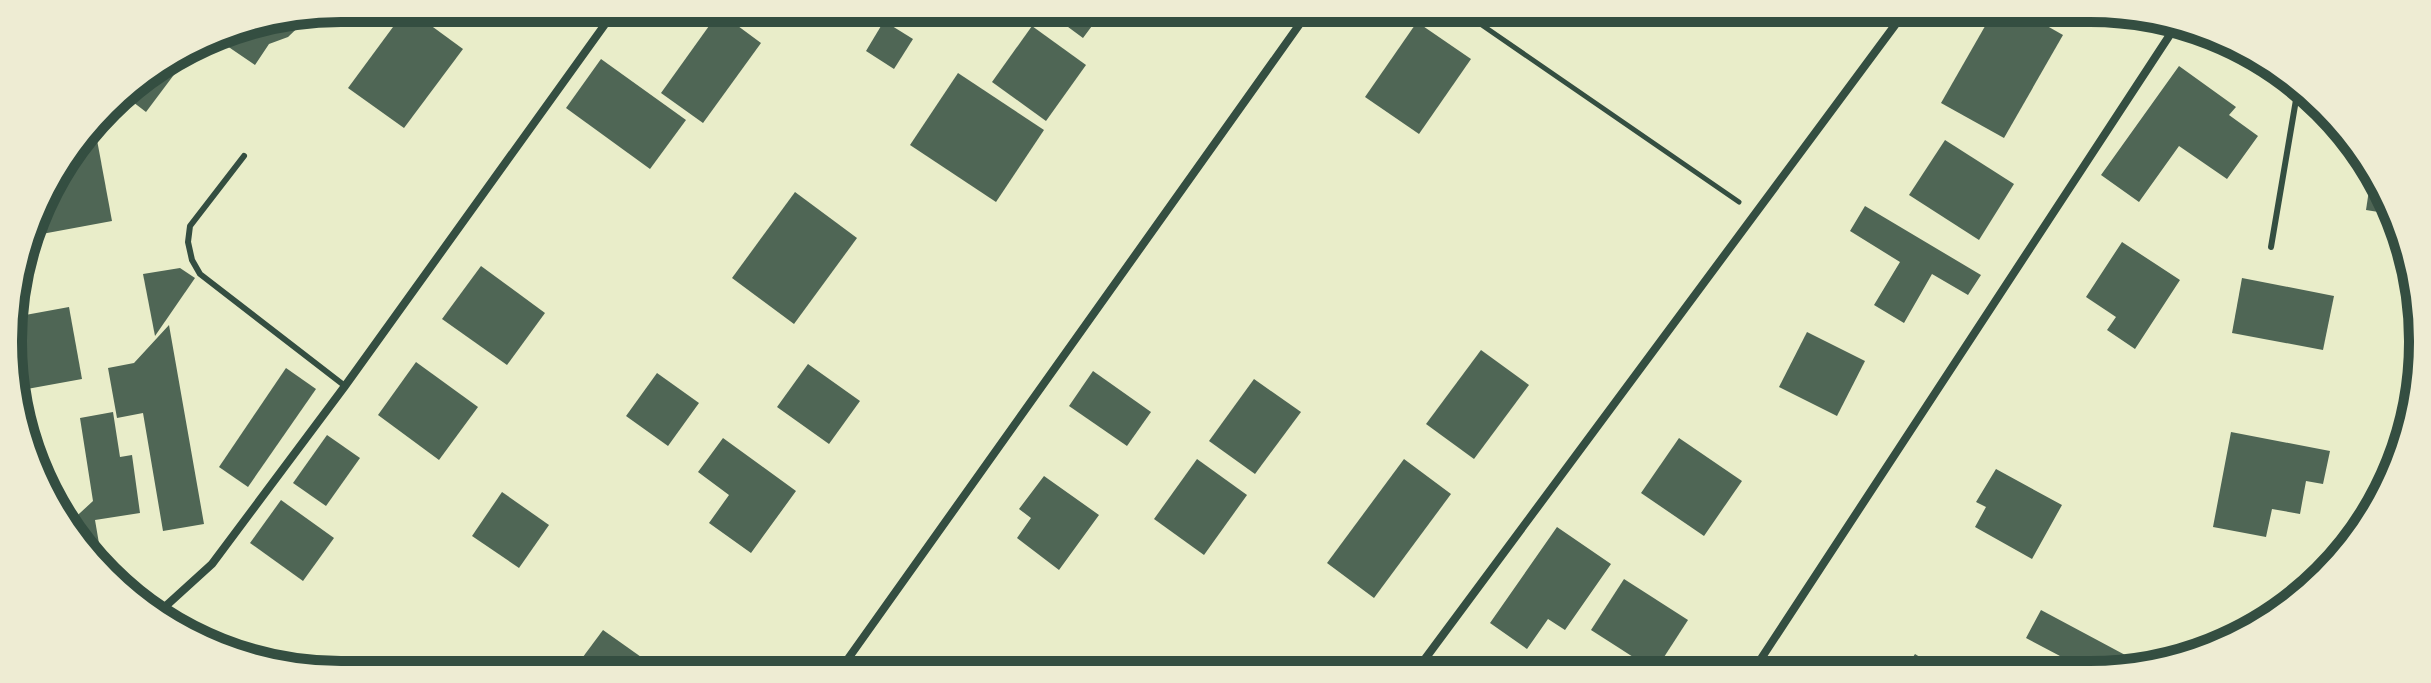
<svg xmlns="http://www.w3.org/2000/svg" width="2431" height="683" font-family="Raleway,sans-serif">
<rect width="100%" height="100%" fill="#e9edc9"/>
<g fill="#4f6655">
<path d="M407,8L463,49L404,128L348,88Z"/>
<path d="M927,10H955L946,23Z"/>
<path d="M1045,10L1080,11H1103L1083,38Z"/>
<path d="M719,12L761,43L703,123L661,93Z"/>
<path d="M312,14L288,37L269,44L255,65L211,35Z"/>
<path d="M1992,14H2026L2063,35L2004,138L1941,103Z"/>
<path d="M884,21L913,39L894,69L866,51Z"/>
<path d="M1417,22L1471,59L1419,134L1365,97Z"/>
<path d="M1032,26L1086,65L1046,121L992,82Z"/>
<path d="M188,50L191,52L146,112L120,92Z"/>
<path d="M601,59L686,120L650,169L566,108Z"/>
<path d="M2179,66L2236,107L2229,115L2258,136L2227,179L2179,146L2139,202L2101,175Z"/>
<path d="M958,73L1044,130L996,202L910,145Z"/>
<path d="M92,129H95L112,221L31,236L43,194Z"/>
<path d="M1945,140L2014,184L1979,240L1909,195Z"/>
<path d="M2372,170L2385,200L2391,214L2366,210Z"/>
<path d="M795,192L857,238L794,324L732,278Z"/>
<path d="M1865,206L1981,275L1968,295L1932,274L1904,323L1874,305L1900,262L1850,231Z"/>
<path d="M2122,242L2180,280L2135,349L2107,330L2116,317L2086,297Z"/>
<path d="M481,266L545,313L507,365L442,319Z"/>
<path d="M180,268L195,278L155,336L143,274Z"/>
<path d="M2242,278L2334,296L2323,350L2232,333Z"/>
<path d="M69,307L82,379L16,391L9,318Z"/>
<path d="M169,325L204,524L163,531L143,413L117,418L108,368L134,363Z"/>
<path d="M1807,332L1865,361L1837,416L1779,387Z"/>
<path d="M1481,350L1529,385L1474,459L1426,424Z"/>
<path d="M416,362L478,407L439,460L378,415Z"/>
<path d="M808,364L860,401L829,444L777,407Z"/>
<path d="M286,368L316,389L248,487L219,467Z"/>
<path d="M1093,371L1151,412L1127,446L1069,406Z"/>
<path d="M657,373L699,403L668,446L626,416Z"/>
<path d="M1254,379L1301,412L1255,474L1209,441Z"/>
<path d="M113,412L120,457L132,455L140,513L95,520L103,567L77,544L67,525L93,501L80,418Z"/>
<path d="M2231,432L2330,451L2323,484L2306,481L2300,514L2272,509L2266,537L2213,527Z"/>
<path d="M327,435L360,458L326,506L293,483Z"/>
<path d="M723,438L796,491L751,553L709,523L729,495L698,472Z"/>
<path d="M1679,438L1742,481L1704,536L1641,493Z"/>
<path d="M1197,459L1247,495L1204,555L1154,519Z"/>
<path d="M1404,459L1451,494L1374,598L1327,563Z"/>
<path d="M1996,469L2062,505L2032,559L1975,527L1986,507L1976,502Z"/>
<path d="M1044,476L1099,515L1059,570L1017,538L1031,518L1019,509Z"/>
<path d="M502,492L549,525L519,568L472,536Z"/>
<path d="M281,500L334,538L303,581L250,543Z"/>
<path d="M1557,527L1611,564L1565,630L1548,619L1527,649L1490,623Z"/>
<path d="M1624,579L1688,620L1655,671L1591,630Z"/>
<path d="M2041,610L2142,664L2138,670L2051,672L2060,656L2026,638Z"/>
<path d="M603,630L658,669H574Z"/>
<path d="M1915,654L1944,672H1903Z"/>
<path d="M1333,663L1343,671H1327Z"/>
</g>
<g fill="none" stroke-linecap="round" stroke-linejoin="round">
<path stroke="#344e41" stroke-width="5" d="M1463,12L1739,202"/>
<g stroke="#344e41" stroke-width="6">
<path d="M244,156L190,226L188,242L192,260L200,274L345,386"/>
<path d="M2271,247L2298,88"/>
<path d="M23,390L37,464"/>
</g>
<g stroke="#344e41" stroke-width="8">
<path d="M157,614L212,564L345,386L616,9"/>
<path d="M840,670L1309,11"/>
<path d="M1416,671L1904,13"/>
<path d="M1753,671L2177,24"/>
</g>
</g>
<path d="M0 0H2431V683H0ZM341 22H2090A319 319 0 0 1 2409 341V342A319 319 0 0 1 2090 661H341A319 319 0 0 1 22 342V341A319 319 0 0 1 341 22Z" fill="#eeecd3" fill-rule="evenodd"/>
<path fill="none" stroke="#344e41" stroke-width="10" d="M341 22H2090A319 319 0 0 1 2409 341V342A319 319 0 0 1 2090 661H341A319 319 0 0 1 22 342V341A319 319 0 0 1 341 22Z"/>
</svg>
